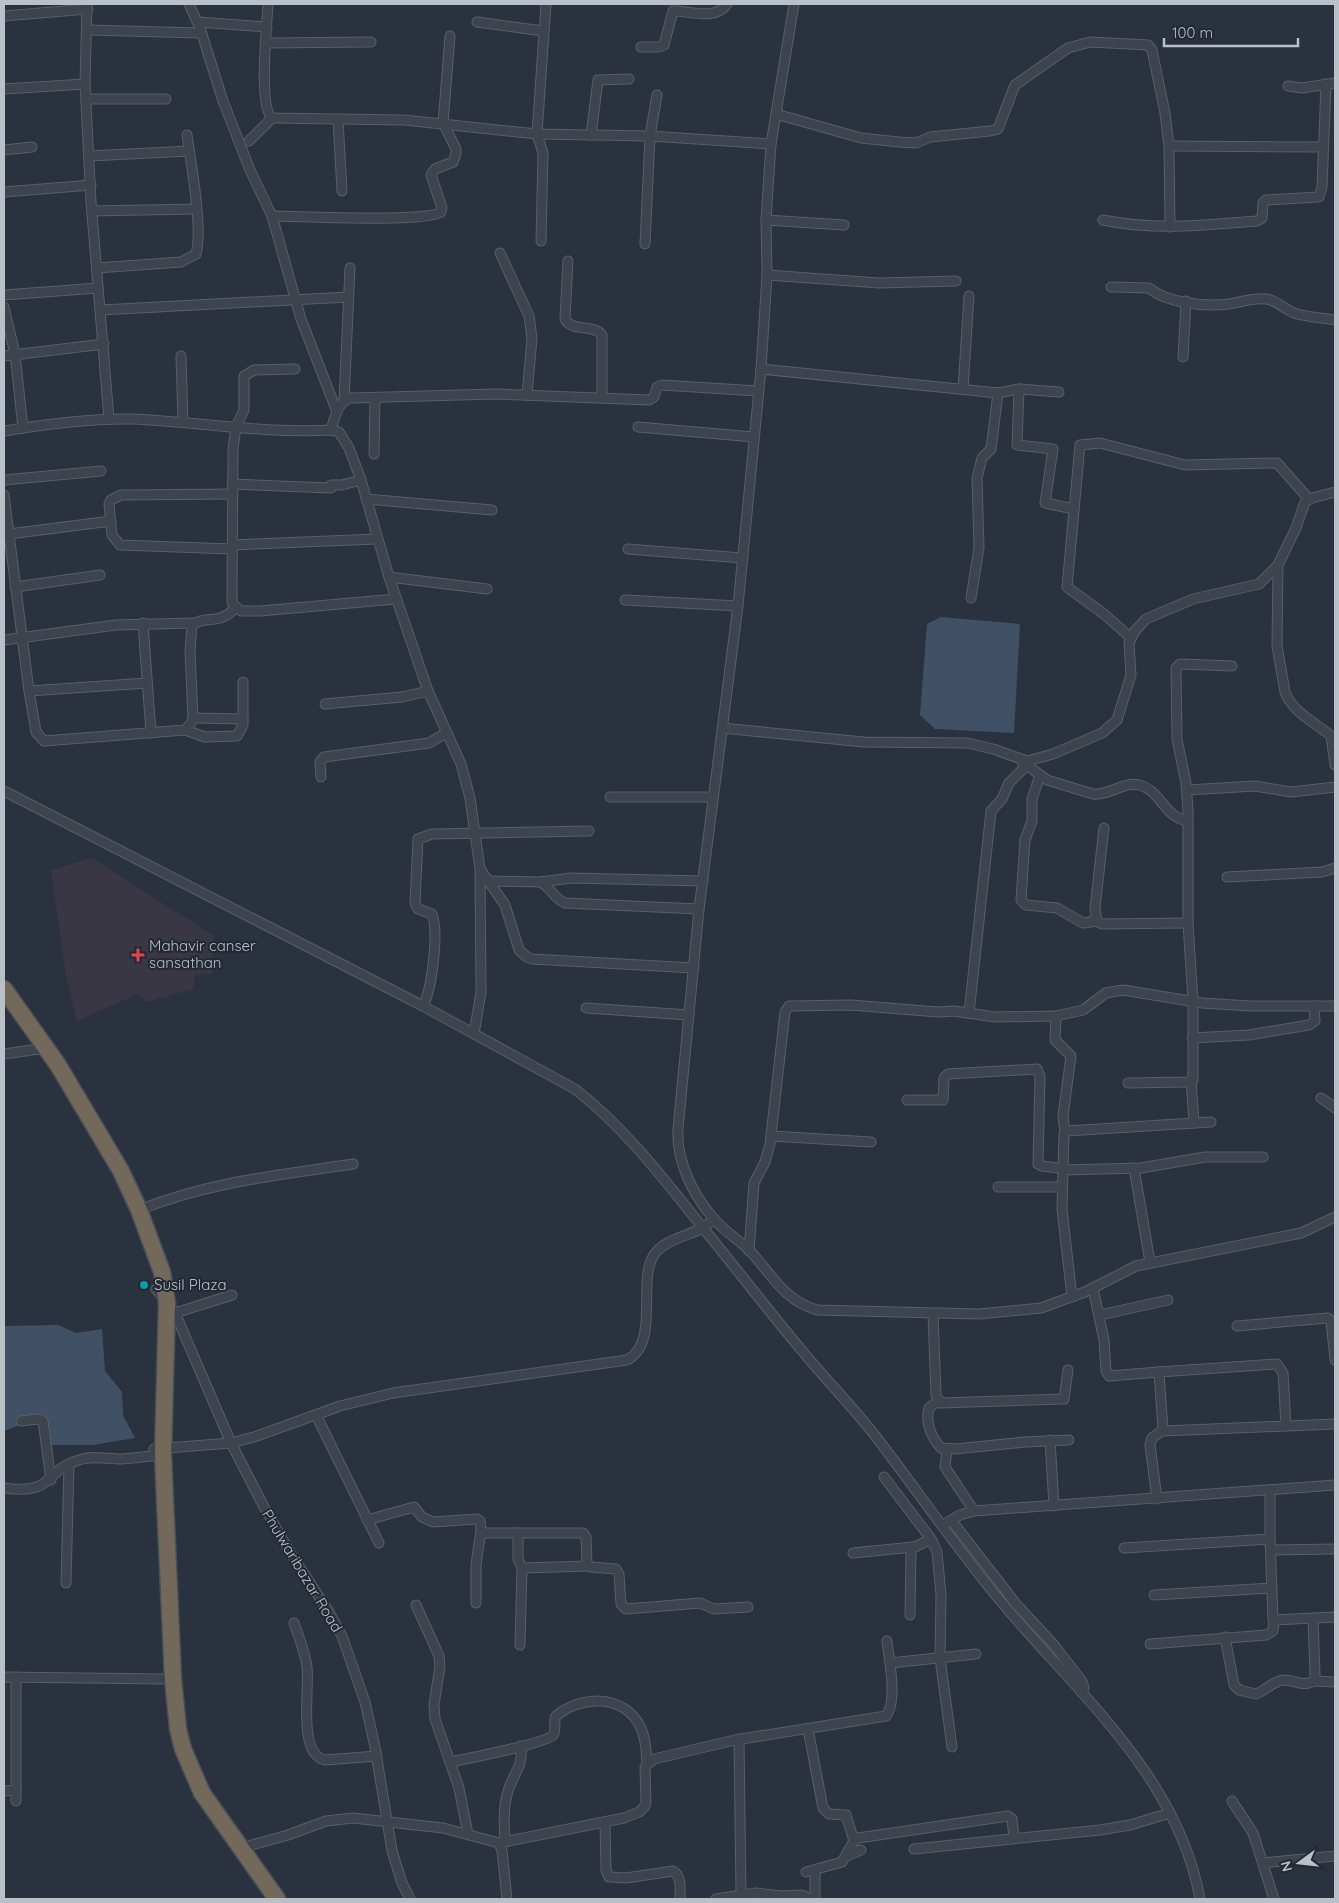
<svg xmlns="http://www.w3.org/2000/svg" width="1339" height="1903" font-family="Quicksand,sans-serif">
<rect width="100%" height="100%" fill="#29323e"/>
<path fill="#383743" d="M92,858L214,936L212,974L195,975L193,989L147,1002L138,994L77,1021L66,975L51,870Z"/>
<g fill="#415165">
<path d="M941,617L1020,624L1014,733L935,729L920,715L927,624Z"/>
<path d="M58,1325L76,1333L102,1329L105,1371L122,1392L123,1415L135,1438L93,1445H46L43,1421L27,1422L4,1431V1326Z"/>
</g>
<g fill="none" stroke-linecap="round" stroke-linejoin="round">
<defs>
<g id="street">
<path d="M87,4L85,84L91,202L109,419"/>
<path d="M189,4L200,28L223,101L250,170L272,216L301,319L337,412"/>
<path d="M268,4C267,25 258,106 272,118L404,120L537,134L650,136L771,144"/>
<path d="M794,4L771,144L766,220L767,275L761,369L738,606L699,909L678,1129C676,1161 693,1195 714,1219C724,1231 738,1239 749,1250C771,1273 784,1301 817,1310L979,1314L1041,1308L1085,1292L1136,1266L1301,1233L1335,1217"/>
<path d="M4,16L88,9"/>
<path d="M198,22L267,27"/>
<path d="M477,22L543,31"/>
<path d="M88,30L201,33"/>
<path d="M266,43L371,42"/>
<path d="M641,47H659L664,45L673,11C691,11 715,21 727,4"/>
<path d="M1288,86L1302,88L1335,83"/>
<path d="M4,89L85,84"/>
<path d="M86,99H166"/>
<path d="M776,114L861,138L899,142L916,143L930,137L990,131L998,129L1015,85L1068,48L1090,42L1148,45L1152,50L1165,113L1169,146L1170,227"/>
<path d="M338,119L342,191"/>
<path d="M591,135L598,80L629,79"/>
<path d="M249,141L272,118"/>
<path d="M1169,146L1320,147L1323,144"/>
<path d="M4,150L32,147"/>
<path d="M89,156L189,151"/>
<path d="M4,192L91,185"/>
<path d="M92,211L195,209"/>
<path d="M272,216C299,216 425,223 441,212L442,208L431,175L435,169L453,162L456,154V149L443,123L450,36"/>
<path d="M766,220L844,225"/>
<path d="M1103,220C1155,231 1204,225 1257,221L1262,218L1263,203L1266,200L1319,197L1322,187L1326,84"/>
<path d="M541,241L543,153L537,134L546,4"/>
<path d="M645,244L650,136L657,95"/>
<path d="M500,253L529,316L532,338L527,395"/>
<path d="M568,261L565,319C573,333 592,323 602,335V396"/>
<path d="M97,268L181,262L196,254C203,228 191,164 187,135"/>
<path d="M767,275L879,283L956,281"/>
<path d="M1111,287L1149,288C1167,303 1205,307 1229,304C1242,302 1253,297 1267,299C1278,301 1286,311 1297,314C1309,317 1323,318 1335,320"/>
<path d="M4,295L98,288"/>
<path d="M4,307L15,354L23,428"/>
<path d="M101,310L348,297"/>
<path d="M4,356L104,344"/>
<path d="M181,356L183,422"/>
<path d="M1183,357L1186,301"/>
<path d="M295,369L254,370L244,376V410L236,427L233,449L232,603L241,611H260L396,599"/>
<path d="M761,369L998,393L991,449L982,458L977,478L979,548L971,598"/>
<path d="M963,389L969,296"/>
<path d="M1019,389L1017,445L1053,449L1045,503L1074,509"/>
<path d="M998,393L1019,389L1059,392"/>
<path d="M344,400L350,268"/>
<path d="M638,427L754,437"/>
<path d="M331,430C335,417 337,402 351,398L496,394L649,400L654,397L657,387L662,385L758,391"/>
<path d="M4,431C46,424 90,418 133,419C199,422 265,434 331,430L339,432L349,448L361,480L389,577L428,691L461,764L470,798L480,869L505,905L519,950L527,957L532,959L694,968"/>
<path d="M374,454L375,398"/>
<path d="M4,480L101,471"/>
<path d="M232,484L331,488"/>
<path d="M331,485H342L361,480"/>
<path d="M4,495L29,691L36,732L44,741L185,730L191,723L193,718L190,651L192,625C204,615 219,626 235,608"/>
<path d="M366,499L492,510"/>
<path d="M9,534L111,521"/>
<path d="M232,545L377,539"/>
<path d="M232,549L120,545L112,535L109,504L111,500L121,495L233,494"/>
<path d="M628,549L742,558"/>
<path d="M1278,565L1277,646L1285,692C1292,712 1316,723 1331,736L1335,765"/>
<path d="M389,577L487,589"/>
<path d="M15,587L100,575"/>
<path d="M625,600L738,606"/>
<path d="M143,623L151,733"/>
<path d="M1131,638L1104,614L1067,587L1080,445L1100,443L1185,465L1277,463L1309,499"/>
<path d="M4,640L116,625L194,623"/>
<path d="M29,691L147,683"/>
<path d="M325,704L402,697L428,691"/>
<path d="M193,718L243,719"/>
<path d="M722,728L864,742L968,743L993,749L1027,761L1053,754L1102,733L1117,720L1131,675L1129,643L1135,631L1146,619L1193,599L1259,584L1278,565L1296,528L1305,502L1312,498L1335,492"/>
<path d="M185,730L205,737L237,736L243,725V682"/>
<path d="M1024,763L1047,780L1093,794C1109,796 1124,781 1139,785C1161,790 1163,817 1188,821"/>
<path d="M1040,775L1032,799V821L1025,840L1021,900L1026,905L1057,908L1083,923L1091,922L1095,918"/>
<path d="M321,777L320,762L324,757L429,743L446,733"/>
<path d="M1187,790L1255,786L1291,792L1335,787"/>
<path d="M4,791L423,1006L575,1089C625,1128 663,1178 703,1228C689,1235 669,1239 658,1250C633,1273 663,1341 627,1360L393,1393L340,1406L254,1437L231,1443L154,1449"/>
<path d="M610,797H712"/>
<path d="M1104,828L1095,908L1097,922L1102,924L1188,923"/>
<path d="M1227,877L1322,872L1335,868"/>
<path d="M489,881L540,882C551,887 554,899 565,903L699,909"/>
<path d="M540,882L571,878L703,881"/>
<path d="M423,1006C432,989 439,932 432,914L418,909L415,903L418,839L432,834L589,831"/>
<path d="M586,1008L689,1015"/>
<path d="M969,1013L991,811L1002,799L1009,783L1023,769V760"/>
<path d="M1056,1016L1055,1040L1071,1056L1063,1116L1065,1132"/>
<path d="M474,1034L481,992L480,870"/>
<path d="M1192,1038L1249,1035L1309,1025L1315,1021L1314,1006"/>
<path d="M4,1054L46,1048"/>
<path d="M1191,1081L1194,1123"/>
<path d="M1128,1083L1188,1082L1193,1080V1001L1188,923V811L1186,783L1177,739L1176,668L1180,664L1232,666"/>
<path d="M1321,1098L1335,1108"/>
<path d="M907,1100H943L944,1078L948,1074L1037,1069L1040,1076L1038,1164L1042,1166L1066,1169"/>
<path d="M771,1136L871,1142"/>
<path d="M1063,1168L1064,1134L1066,1131L1211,1122"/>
<path d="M1134,1168L1150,1262"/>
<path d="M998,1187H1062"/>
<path d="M139,1210C208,1182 280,1175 353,1164"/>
<path d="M714,1219L703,1228C737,1269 769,1312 804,1353C826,1380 851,1405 873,1433C915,1487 954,1545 998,1598C1074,1690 1178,1775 1200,1899"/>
<path d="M749,1251L754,1183L765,1162L770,1144L785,1012L789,1006L851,1005L938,1012L954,1011L995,1017L1056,1016L1083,1010L1106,993L1123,990L1202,1003L1250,1006H1335"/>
<path d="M1093,1288L1104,1340L1106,1371L1109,1376L1159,1372L1163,1430L1152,1438L1150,1445L1157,1499"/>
<path d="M156,1289L175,1313L231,1443L264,1507L291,1554L329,1612L342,1636L365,1702L375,1747L392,1851L402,1883L410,1899"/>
<path d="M1072,1297L1062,1209L1063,1170L1141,1168L1205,1157H1263"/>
<path d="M175,1313L232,1295"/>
<path d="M933,1314L936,1395L940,1403L1064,1399L1068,1370"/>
<path d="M1100,1315L1168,1300"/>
<path d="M1237,1326L1328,1318L1331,1321L1335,1360"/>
<path d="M1159,1372L1277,1364L1283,1373L1286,1425"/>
<path d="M938,1401L929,1408C925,1422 931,1437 941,1448L955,1449L1025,1442L1069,1440"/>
<path d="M316,1415L379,1543"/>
<path d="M21,1421L38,1419L43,1421L51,1480"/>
<path d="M1163,1431L1335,1424"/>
<path d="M1050,1440L1054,1506"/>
<path d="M947,1449L945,1467L974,1511"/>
<path d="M884,1477L931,1539L937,1552L941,1595L940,1658L952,1747"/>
<path d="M4,1488C57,1495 42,1471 79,1460C92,1455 107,1459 121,1459C135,1458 149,1456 163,1455"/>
<path d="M367,1520L414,1507L422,1517L433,1522L477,1519L480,1521L481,1530L476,1565V1603"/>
<path d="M951,1520L1016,1604L1054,1645L1081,1680L1084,1687L1082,1693"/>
<path d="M943,1525L960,1515L974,1511L1335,1485"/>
<path d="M481,1533H583L586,1537L587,1564L591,1567L616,1569L619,1574L621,1604L626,1609L700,1603L714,1609L748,1607"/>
<path d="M518,1533V1559L522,1568L589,1566"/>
<path d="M1270,1539V1490"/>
<path d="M1124,1548L1270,1539L1273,1620L1335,1617"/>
<path d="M1272,1550L1335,1549"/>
<path d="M853,1553L913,1547"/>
<path d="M66,1583L69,1464"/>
<path d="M1154,1595L1272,1588"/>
<path d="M416,1605L439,1656L440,1667L434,1704L435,1719L459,1788L468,1834"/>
<path d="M910,1615L911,1549L931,1539"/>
<path d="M294,1623C299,1637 305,1652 307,1667C310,1688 297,1754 325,1760L377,1756"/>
<path d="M1225,1637L1234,1685L1239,1690L1256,1694C1266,1690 1273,1681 1284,1680C1295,1680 1305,1688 1315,1680V1675L1313,1618"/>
<path d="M1150,1644L1266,1635L1273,1631L1274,1621"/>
<path d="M520,1645L522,1568"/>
<path d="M890,1663L976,1654"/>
<path d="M4,1677L163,1679"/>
<path d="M1314,1681L1335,1682"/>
<path d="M808,1729L823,1808L829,1814L846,1815L854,1841"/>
<path d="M739,1739L741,1894"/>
<path d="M450,1762C466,1759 547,1743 553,1735C557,1729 553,1721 556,1716C581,1695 623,1694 640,1726C646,1738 646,1751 647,1764"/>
<path d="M4,1791L16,1790"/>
<path d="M16,1801V1677"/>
<path d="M1232,1801L1253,1833L1274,1899"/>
<path d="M605,1822L606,1870L609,1877L626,1878L673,1871C682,1876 680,1890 680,1899"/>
<path d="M505,1841C504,1825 503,1807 508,1791C514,1772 523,1768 521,1746"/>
<path d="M499,1843L624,1818L639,1812L645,1806L646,1802L645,1767L654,1759L735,1740L886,1716C898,1701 889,1660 887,1641"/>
<path d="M241,1848L288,1835L326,1821L353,1818L443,1828L499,1843L502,1851L507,1899"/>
<path d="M914,1849L1100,1830L1130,1825L1170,1813"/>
<path d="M847,1856L861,1850"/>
<path d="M1263,1863L1335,1856"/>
<path d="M806,1872L842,1862L854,1841L858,1838L1008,1816L1012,1819L1014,1838"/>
<path d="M716,1899L756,1893L782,1896L802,1895L811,1899"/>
<path d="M815,1899V1870"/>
</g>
<path id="highway" d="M4,989L58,1065L121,1171L139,1210L162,1272L167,1303L163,1455L173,1679L178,1729L183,1749L202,1793L277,1899"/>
</defs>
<use href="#street" stroke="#585f68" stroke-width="11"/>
<use href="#highway" stroke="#484f58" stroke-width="19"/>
<use href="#street" stroke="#3d444e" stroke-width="9"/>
<use href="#highway" stroke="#73695b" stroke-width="16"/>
</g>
<path fill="#e0444e" stroke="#222933" stroke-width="2" d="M135.5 947.5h5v5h5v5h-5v5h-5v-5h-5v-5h5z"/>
<circle fill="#0f9aa8" stroke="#222933" stroke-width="2" cx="144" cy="1285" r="5"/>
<g text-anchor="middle" stroke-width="4" stroke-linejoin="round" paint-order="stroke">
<g font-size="15" fill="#b9c0c8" stroke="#222933" text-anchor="start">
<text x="149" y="951">Mahavir canser<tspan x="149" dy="17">sansathan</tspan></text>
<text x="154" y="1290">Susil Plaza</text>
</g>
<g font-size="15" fill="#b9c0c8" stroke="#222933">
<text transform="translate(302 1571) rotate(59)" y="5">Phulwaribazar Road</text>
</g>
</g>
<rect width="1339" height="1903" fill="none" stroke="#b9c0c8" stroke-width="10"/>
<g transform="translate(1299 1863) rotate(255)" stroke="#222933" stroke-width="4" paint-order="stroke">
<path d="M0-4L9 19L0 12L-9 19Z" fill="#b9c0c8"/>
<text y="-8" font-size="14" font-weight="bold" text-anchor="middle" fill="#b9c0c8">N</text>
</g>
<path d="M1164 38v8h134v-8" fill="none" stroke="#b9c0c8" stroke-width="2.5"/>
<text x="1172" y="38" font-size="15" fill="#b9c0c8" stroke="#222933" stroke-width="4" paint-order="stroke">100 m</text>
</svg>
